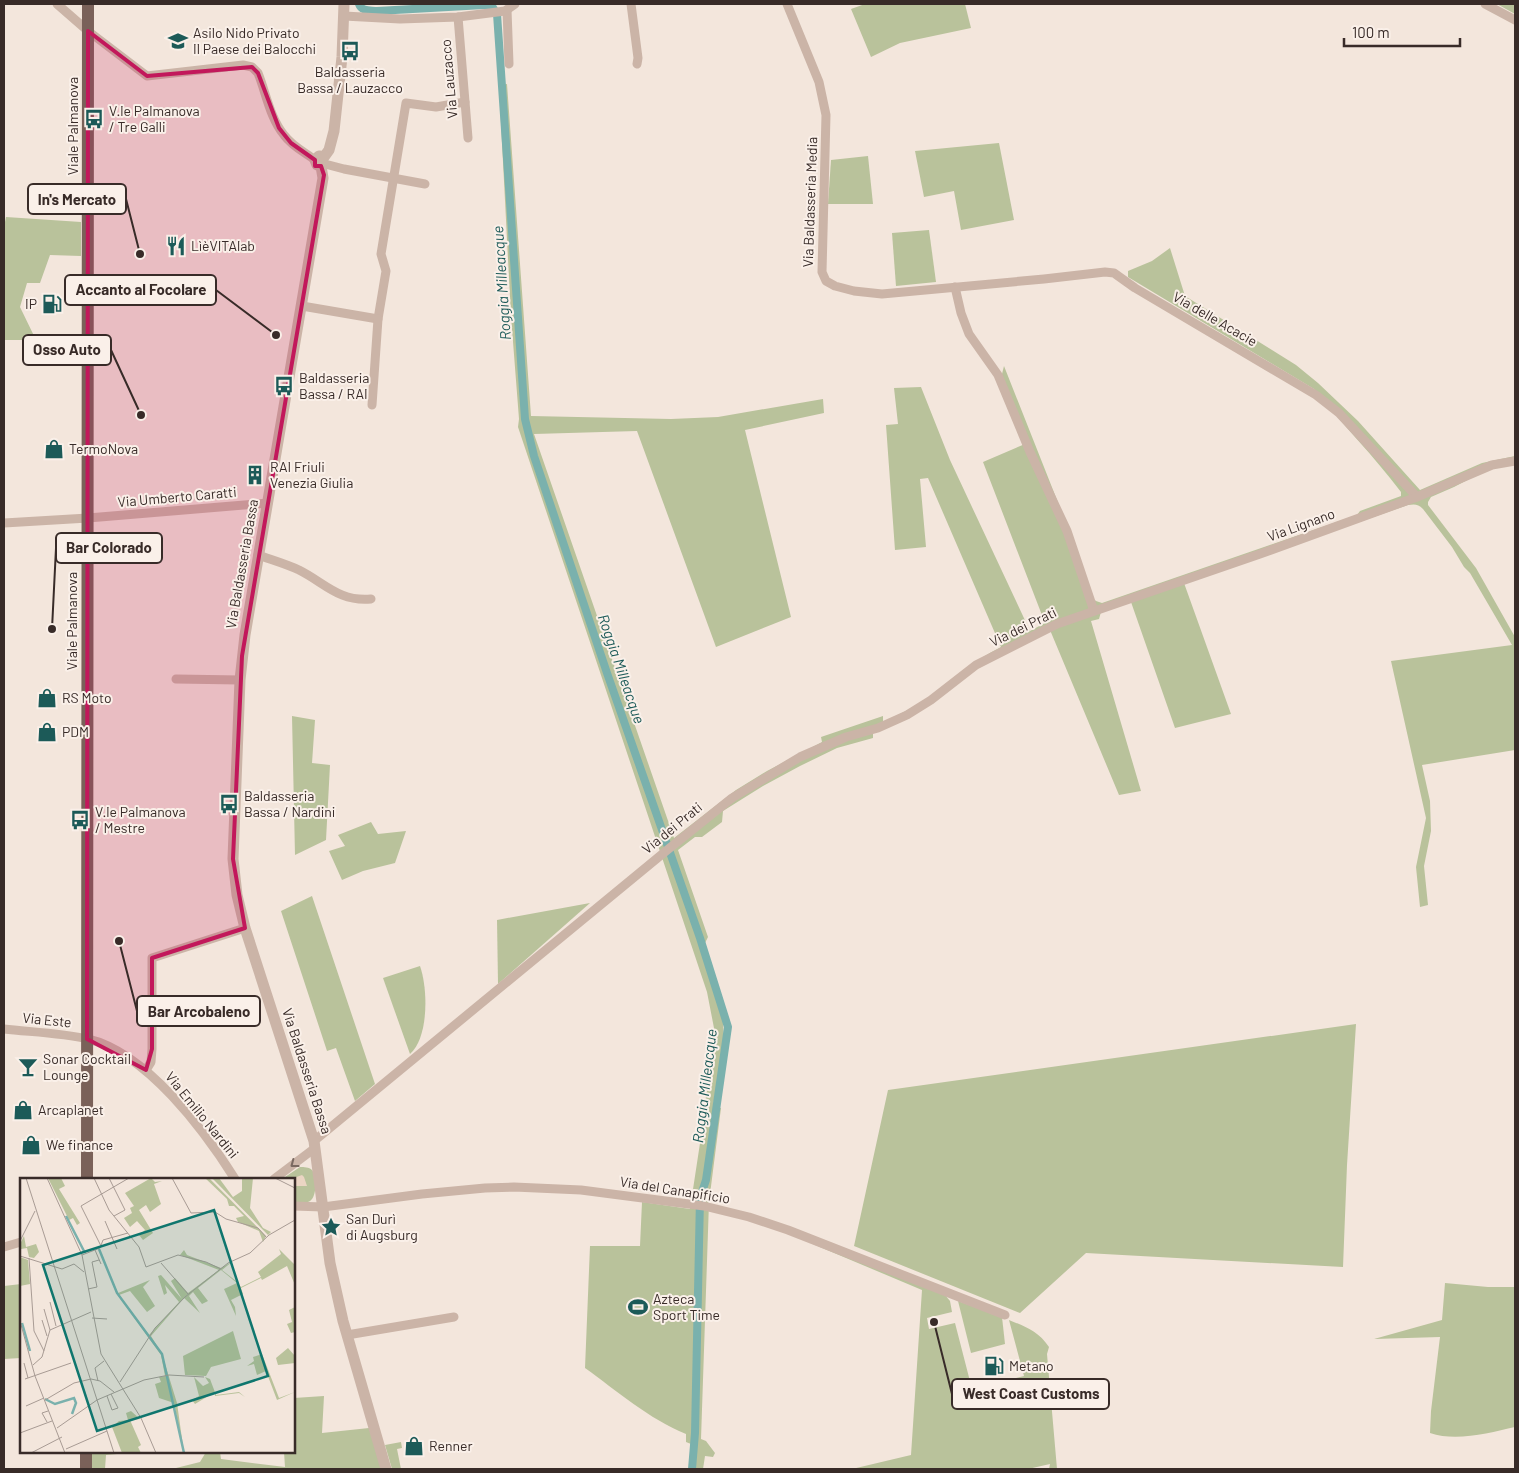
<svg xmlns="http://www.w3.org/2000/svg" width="1519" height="1473" font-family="Barlow,sans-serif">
<rect width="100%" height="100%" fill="#f3e6dc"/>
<g fill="#b9c29b">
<path d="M865,4H965L971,28L900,43L871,57L851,9Z"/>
<path d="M1497,4H1515V14Z"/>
<path d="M507,84L531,416L671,419L718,417L823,399L824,413L745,430L791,617L716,647L637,431L534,434L674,838L736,790L767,771L822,742L821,737L883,716V722C899,715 914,707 928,698C953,681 974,660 1001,647L928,478L920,479L926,547L895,550L886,425L898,424L894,388L921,387L950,460L1030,631L1045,623L983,462L1025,444L1000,382L1004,366L1076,548L1092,598L1096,601L1102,603L1357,515L1360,511L1401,496V492C1374,456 1342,424 1314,389L1128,277V271L1152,261L1170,248L1185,296L1296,365L1318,383L1358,421L1420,490L1482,463L1515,456V464L1491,469L1477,475L1454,487L1431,497L1428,502V505L1476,568L1515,637V750L1422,765L1430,801L1431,831L1424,866L1428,905L1420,907L1416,867L1426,818L1391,661L1512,645L1470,573L1464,567L1452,547L1423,509C1418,504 1415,504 1408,505L1184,583L1231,714L1175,728L1131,602L1101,612L1099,619L1091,621L1141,791L1119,795L1050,630L973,671L873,733V738L837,748L800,766L763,786L723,811L722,822L702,837H695L678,850L708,937L705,943L729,1021L723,1022L724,1039L713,1107L721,1108L709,1202L701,1439L706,1441L715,1453L713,1457L705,1456L703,1469H689L691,1444L686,1442V1434C649,1419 617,1391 585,1368L590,1246H640L642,1202L690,1209L702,1130L714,1028L707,992L518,427L519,419L511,316L499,85Z"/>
<path d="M999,143L1014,220L961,230L954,191L924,197L915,151Z"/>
<path d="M868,156L873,204H828L831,160Z"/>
<path d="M6,217L81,222V256L50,255L40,283H27L20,307L36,340H4V227Z"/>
<path d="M929,230L936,282L896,286L892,233Z"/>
<path d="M292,716L315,720L312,763L330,765L326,840L295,855Z"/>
<path d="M371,822L378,834L406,831L395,863L363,871L342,880L329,851L345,846L338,835Z"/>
<path d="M312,896L375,1084L355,1101L336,1048L327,1051L281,911Z"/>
<path d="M590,903L498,984L497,920Z"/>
<path d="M420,966C428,989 429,1037 410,1054L383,978Z"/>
<path d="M1356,1024L1347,1165L1343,1267L1086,1253L1020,1313L854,1246L888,1090Z"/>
<path d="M300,1167C304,1167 309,1167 312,1170C317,1176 317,1197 310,1201C306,1204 299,1202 294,1202V1179H282Z"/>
<path d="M808,1242L945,1295L950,1301L952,1312L927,1318L929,1329L955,1323L972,1389L1024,1376L1009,1320C1026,1327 1038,1331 1049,1347L1047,1354L1057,1469H1049L1050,1464L1028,1469H852L911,1455L922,1290Z"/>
<path d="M1445,1283L1488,1287H1515V1427C1489,1433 1456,1442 1430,1433L1431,1411L1440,1337L1374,1339L1442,1320Z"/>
<path d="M21,1284V1358L4,1359V1286Z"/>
<path d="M958,1301L1002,1317L1005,1344L971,1353Z"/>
<path d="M324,1396L322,1433L369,1428L382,1469H172L200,1462L206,1452H220L221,1459L285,1467L284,1452H294V1398Z"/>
<path d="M401,1442L402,1448L397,1449L401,1469H392L385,1445Z"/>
<path d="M91,1452H117V1454L106,1455L105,1469H91Z"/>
</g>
<path fill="#ebd5c3" d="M302,1175L304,1177L307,1186H294V1179H291Z"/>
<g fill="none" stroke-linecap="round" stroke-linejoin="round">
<path stroke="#7ab1ad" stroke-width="8" d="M359,4C362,12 370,10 377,11L484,5L492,6L497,14L525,419L534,456L607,673L700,938L728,1027L706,1180L700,1198L695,1433L692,1469"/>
<g stroke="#cbb4a7" stroke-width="9">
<path d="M57,4L88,31L147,76L243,65L252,67L258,73C266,93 270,118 284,135C292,146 304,152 315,160"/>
<path d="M631,4L638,58L637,64"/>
<path d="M787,4L819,82L826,115L822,272L826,281L835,286L854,291L882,294L1044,279L1105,272L1114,273L1135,288L1316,395L1339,413L1417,497"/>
<path d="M1485,4L1515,20"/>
<path d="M507,10L509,64"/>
<path d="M344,16L400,19L458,17L505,11L515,4"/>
<path d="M458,17L468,138"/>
<path d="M325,164L344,169L425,184"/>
<path d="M955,287L961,313L969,334L998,375L1030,452L1067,531L1094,611"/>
<path d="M302,306L378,319L386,271L381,254L406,103L436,107L465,102"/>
<path d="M372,405L378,319"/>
<path d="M4,523L88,518L268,503"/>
<path d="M258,555C272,560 286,564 299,570C325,583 339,602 371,599"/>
<path d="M176,679L240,680"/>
<path d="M4,1029C31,1032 62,1033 88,1039C147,1053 204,1130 235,1179"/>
<path d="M146,1070L151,1062L152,1049V958L245,928"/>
<path d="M314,1141L666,851L732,798L800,757L846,737L878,728L907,715L931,700L976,665L1057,624L1260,554L1417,497L1492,465L1515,461"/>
<path d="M274,1179L315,1148"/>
<path d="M294,1206L323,1207L422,1194L485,1188L514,1187L581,1190L704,1206L749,1217L788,1230L1005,1315"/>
<path d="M4,1247L21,1242"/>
<path d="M347,1335L454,1317"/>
</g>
<path stroke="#cbb4a7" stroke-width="11" d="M344,4L342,57L334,131L329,150L324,157L319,156L315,160L317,165L321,166L323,178L245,635L240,680L233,859L237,895L245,928L314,1141L330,1263L343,1321L386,1469"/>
<g stroke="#7a6159" stroke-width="12">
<path d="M87,1179L88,4"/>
<path d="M86,1469V1452"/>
</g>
</g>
<defs><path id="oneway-chevron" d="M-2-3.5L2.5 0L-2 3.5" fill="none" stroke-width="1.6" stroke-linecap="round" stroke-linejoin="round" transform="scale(1.25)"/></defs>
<use stroke="#7a6961" href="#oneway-chevron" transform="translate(294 1164) rotate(143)"/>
<path fill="#c2185b" fill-opacity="0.2" stroke="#c2185b" stroke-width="4" stroke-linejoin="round" d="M88,31L147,76L252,67L258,73L279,128L291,143L315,160V166H321L324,175L242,656L233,859L245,928L152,958V1049L146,1070L87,1039Z"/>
<defs>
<symbol id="school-bare" viewBox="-9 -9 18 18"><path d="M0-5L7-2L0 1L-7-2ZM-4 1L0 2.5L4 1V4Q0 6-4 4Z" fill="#1c5a58" stroke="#faf0e9" stroke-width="2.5" paint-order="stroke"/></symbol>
<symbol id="bus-bare" viewBox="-9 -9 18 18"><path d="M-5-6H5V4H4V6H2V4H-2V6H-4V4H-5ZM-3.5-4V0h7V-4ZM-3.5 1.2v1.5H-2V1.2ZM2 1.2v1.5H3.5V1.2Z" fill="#1c5a58" stroke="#faf0e9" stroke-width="2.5" paint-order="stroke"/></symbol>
<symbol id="restaurant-bare" viewBox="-9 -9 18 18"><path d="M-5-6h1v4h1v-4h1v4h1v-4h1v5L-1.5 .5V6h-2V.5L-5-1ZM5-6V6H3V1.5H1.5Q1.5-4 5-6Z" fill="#1c5a58" stroke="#faf0e9" stroke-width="2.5" paint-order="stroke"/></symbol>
<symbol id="fuel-bare" viewBox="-9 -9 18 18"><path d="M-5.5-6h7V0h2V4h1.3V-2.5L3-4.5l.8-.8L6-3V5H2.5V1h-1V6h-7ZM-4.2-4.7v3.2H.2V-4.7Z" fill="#1c5a58" stroke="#faf0e9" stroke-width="2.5" paint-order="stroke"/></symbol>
<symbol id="shop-bare" viewBox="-9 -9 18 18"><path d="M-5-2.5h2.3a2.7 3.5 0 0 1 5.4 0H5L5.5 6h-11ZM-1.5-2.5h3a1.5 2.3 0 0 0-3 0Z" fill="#1c5a58" stroke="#faf0e9" stroke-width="2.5" paint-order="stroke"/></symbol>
<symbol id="building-bare" viewBox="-9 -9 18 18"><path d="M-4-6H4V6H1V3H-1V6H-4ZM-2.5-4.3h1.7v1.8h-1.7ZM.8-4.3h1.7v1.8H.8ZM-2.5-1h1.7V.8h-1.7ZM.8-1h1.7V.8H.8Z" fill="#1c5a58" stroke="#faf0e9" stroke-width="2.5" paint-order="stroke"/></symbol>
<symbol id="bar-bare" viewBox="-9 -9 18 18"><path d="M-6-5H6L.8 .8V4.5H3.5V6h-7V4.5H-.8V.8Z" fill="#1c5a58" stroke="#faf0e9" stroke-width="2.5" paint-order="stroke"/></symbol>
<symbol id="sight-bare" viewBox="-9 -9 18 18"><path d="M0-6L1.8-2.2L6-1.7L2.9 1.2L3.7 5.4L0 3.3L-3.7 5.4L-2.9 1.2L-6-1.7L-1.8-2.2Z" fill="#1c5a58" stroke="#faf0e9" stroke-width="2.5" paint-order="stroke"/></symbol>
<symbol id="stadium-bare" viewBox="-9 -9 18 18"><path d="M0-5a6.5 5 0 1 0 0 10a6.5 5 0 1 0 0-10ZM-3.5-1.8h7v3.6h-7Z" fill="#1c5a58" stroke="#faf0e9" stroke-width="2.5" paint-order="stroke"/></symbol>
</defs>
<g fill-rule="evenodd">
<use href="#school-bare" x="164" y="27" width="28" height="28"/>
<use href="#bus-bare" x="336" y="37" width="28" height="28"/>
<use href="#bus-bare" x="80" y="105" width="28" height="28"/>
<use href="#restaurant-bare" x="162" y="232" width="28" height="28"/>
<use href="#fuel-bare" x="38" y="290" width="28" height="28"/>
<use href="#bus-bare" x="270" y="372" width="28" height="28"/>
<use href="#shop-bare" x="40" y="435" width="28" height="28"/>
<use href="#building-bare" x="241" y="461" width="28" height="28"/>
<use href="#shop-bare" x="33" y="684" width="28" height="28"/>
<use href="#shop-bare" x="33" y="718" width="28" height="28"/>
<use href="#bus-bare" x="215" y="790" width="28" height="28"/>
<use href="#bus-bare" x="66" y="806" width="28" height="28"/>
<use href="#bar-bare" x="14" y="1053" width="28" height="28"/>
<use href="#shop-bare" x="9" y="1096" width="28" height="28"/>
<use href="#shop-bare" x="17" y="1131" width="28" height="28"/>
<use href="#sight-bare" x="317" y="1213" width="28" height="28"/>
<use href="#stadium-bare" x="624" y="1293" width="28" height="28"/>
<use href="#fuel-bare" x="980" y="1352" width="28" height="28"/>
<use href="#shop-bare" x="400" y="1432" width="28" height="28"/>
</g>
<g text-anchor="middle" stroke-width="4" stroke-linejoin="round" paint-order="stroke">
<g font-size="14" fill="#382b28" stroke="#faf0e9" text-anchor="start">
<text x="193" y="38">Asilo Nido Privato<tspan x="193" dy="16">Il Paese dei Balocchi</tspan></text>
<text x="350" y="77" text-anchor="middle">Baldasseria<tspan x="350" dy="16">Bassa / Lauzacco</tspan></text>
<text x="109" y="116">V.le Palmanova<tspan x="109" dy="16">/ Tre Galli</tspan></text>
<text x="191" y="251">LìèVITAlab</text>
<text x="37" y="309" text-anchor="end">IP</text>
<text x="299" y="383">Baldasseria<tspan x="299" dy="16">Bassa / RAI</tspan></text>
<text x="69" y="454">TermoNova</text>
<text x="270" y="472">RAI Friuli<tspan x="270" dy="16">Venezia Giulia</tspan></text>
<text x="62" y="703">RS Moto</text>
<text x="62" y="737">PDM</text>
<text x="244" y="801">Baldasseria<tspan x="244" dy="16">Bassa / Nardini</tspan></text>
<text x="95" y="817">V.le Palmanova<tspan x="95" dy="16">/ Mestre</tspan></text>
<text x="43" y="1064">Sonar Cocktail<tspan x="43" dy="16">Lounge</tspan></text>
<text x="38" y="1115">Arcaplanet</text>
<text x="46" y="1150">We finance</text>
<text x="346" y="1224">San Durì<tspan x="346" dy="16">di Augsburg</tspan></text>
<text x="653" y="1304">Azteca<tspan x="653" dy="16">Sport Time</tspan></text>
<text x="1009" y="1371">Metano</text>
<text x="429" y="1451">Renner</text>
</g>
<g font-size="14" fill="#382b28" stroke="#faf0e9">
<text transform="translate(449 79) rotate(-95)" y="5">Via Lauzacco</text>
<text transform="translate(73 126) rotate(-90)" y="5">Viale Palmanova</text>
<text transform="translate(810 202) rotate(-88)" y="5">Via Baldasseria Media</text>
<text transform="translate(1215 319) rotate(30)" y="5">Via delle Acacie</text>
<text transform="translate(177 497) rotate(-5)" y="5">Via Umberto Caratti</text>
<text transform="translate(1301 525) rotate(-20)" y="5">Via Lignano</text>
<text transform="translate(242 564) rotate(-80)" y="5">Via Baldasseria Bassa</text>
<text transform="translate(72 621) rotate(-90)" y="5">Viale Palmanova</text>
<text transform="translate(1023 627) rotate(-26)" y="5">Via dei Prati</text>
<text transform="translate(672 828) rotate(-39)" y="5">Via dei Prati</text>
<text transform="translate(47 1020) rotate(6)" y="5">Via Este</text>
<text transform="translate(307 1071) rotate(72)" y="5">Via Baldasseria Bassa</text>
<text transform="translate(202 1115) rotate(51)" y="5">Via Emilio Nardini</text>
<text transform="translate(675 1190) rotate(9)" y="5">Via del Canapificio</text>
</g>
<g font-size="15" font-style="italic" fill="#1c5a58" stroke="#faf0e9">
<text transform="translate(502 283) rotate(-94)" y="5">Roggia Milleacque</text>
<text transform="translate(621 669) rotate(71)" y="5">Roggia Milleacque</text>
<text transform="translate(705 1086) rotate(-83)" y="5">Roggia Milleacque</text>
</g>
</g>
<g transform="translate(20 1178)">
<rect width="275" height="275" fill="#f3e6dc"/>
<path d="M28,0H41L45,8L39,11L60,45L57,47L53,40L49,42ZM131,0L135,4L142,3L134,6L141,26L130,34L126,27L119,32L133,55L123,62L119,57L125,52L117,43L110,49L104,40L112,35L110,30L114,28L105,15ZM185,0H189L246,58L243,64L239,53L218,44L216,40L224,38L214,28H209L207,21ZM192,0H199L213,19L222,13V0H233L230,30L243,50L251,54L248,57ZM4,58L6,69L16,66L19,74L14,80L9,79L7,70L1,71L0,77V66ZM259,71L275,87V107L267,88L242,102L241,100L221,110L223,116L211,122L215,129L216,138L204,111L217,105L201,92L178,110L188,123L182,126L173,114L169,118L180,135L164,120L131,158L142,176L157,225L164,275L154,225L139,220L135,206L141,204L139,199L145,198L141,177L97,116L82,79L98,115L130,102L123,109L135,128L127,134L110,113L99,117L129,157L159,124L145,107L147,115L144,117L138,98L141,97L162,121L151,103L155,100L168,115L199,92L160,77L164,72L167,77L201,90L213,83L202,92L216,103L221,109L241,99L238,94L261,76ZM0,79L8,82L10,106L0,108ZM275,129V154L271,155L267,146L272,144L269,132ZM213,153L221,181L191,189L186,198L165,197L163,178ZM268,170L275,178V185L258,187L256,180ZM242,176L259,220L275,214L257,222L246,193L237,197L234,186L227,188L234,183L233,179ZM174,199L183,208L189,205L185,199L190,201L196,217L219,214L225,219L219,215L195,218V214L175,226L172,222L179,218ZM111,233L120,241L110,242L121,267L118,269L121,275H102L92,249L99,243L108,242L106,235Z" fill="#b9c29b"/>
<path fill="none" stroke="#7ab1ad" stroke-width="2.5" d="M46,38L65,75M79,71L97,115L142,176L164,275M2,145L10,173M25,221L35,226L54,220L56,225L52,236"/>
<path fill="none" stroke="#a89b94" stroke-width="1" d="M6,0L94,275M27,0L62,77L81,176L121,240L136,275M74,0L89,32L119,69L126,89L158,77L186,84L201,91M89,0L105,32L94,38M152,0L171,35L195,34L206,41L238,50L246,59M255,0L275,10M85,43L97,71M0,63L15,33M81,68L61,28L109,0M75,72L81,86M62,77L80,70L83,62L108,55M0,78L42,91L54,86L64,94M9,80L14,153L24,173M141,85L168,116M68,111L77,109L72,84L79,82M30,124L36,148M24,131L30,152M72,140L87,141M22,142L27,158M0,143L15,198L45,275M4,185L8,200M13,187L22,179L30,152L71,134M5,201L51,185M78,203L75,190L84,183M100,204L135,150L165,119L208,85L230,75L249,57L275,42M87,218L92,232L98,230L91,216M25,222L54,205L71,201L80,203L94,214M6,228L24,220M27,244L22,235L28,233M37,250L77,222L124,202L149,197L184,199M0,255L32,243M46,271L87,253M11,275L42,259"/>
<path fill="#0f766e" fill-opacity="0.15" stroke="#0f766e" stroke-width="2.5" d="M194,32L248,198L77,253L23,87Z"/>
<rect width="275" height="275" fill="none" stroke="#382b28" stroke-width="2.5"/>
</g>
<path fill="none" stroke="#382b28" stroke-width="2" d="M140 254L126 199M276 335L216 290M141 415L111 350M52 629L56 548M119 941L137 1011M934 1322L952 1394"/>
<g fill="#382b28" stroke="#faf0e9" stroke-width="2">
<circle cx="140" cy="254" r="5"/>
<circle cx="276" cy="335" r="5"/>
<circle cx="141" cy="415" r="5"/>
<circle cx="52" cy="629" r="5"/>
<circle cx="119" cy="941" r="5"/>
<circle cx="934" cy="1322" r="5"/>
</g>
<g fill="#faf0e9" stroke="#382b28" stroke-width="2">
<rect x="28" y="184" width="98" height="30" rx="5"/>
<rect x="65" y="275" width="151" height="30" rx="5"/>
<rect x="23" y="335" width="88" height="30" rx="5"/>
<rect x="56" y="533" width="106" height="30" rx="5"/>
<rect x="137" y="996" width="123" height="30" rx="5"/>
<rect x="952" y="1379" width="157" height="30" rx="5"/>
</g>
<g font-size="15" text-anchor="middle" font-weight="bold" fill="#382b28">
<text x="77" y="205">In's Mercato</text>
<text x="141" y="295">Accanto al Focolare</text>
<text x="67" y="355">Osso Auto</text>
<text x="109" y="553">Bar Colorado</text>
<text x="199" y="1017">Bar Arcobaleno</text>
<text x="1031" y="1399">West Coast Customs</text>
</g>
<rect width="1519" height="1473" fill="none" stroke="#382b28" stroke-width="10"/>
<path d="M1344 38v8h116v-8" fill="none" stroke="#382b28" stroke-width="2.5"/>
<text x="1352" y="38" font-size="15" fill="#382b28" stroke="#faf0e9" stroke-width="4" paint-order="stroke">100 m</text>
</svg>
